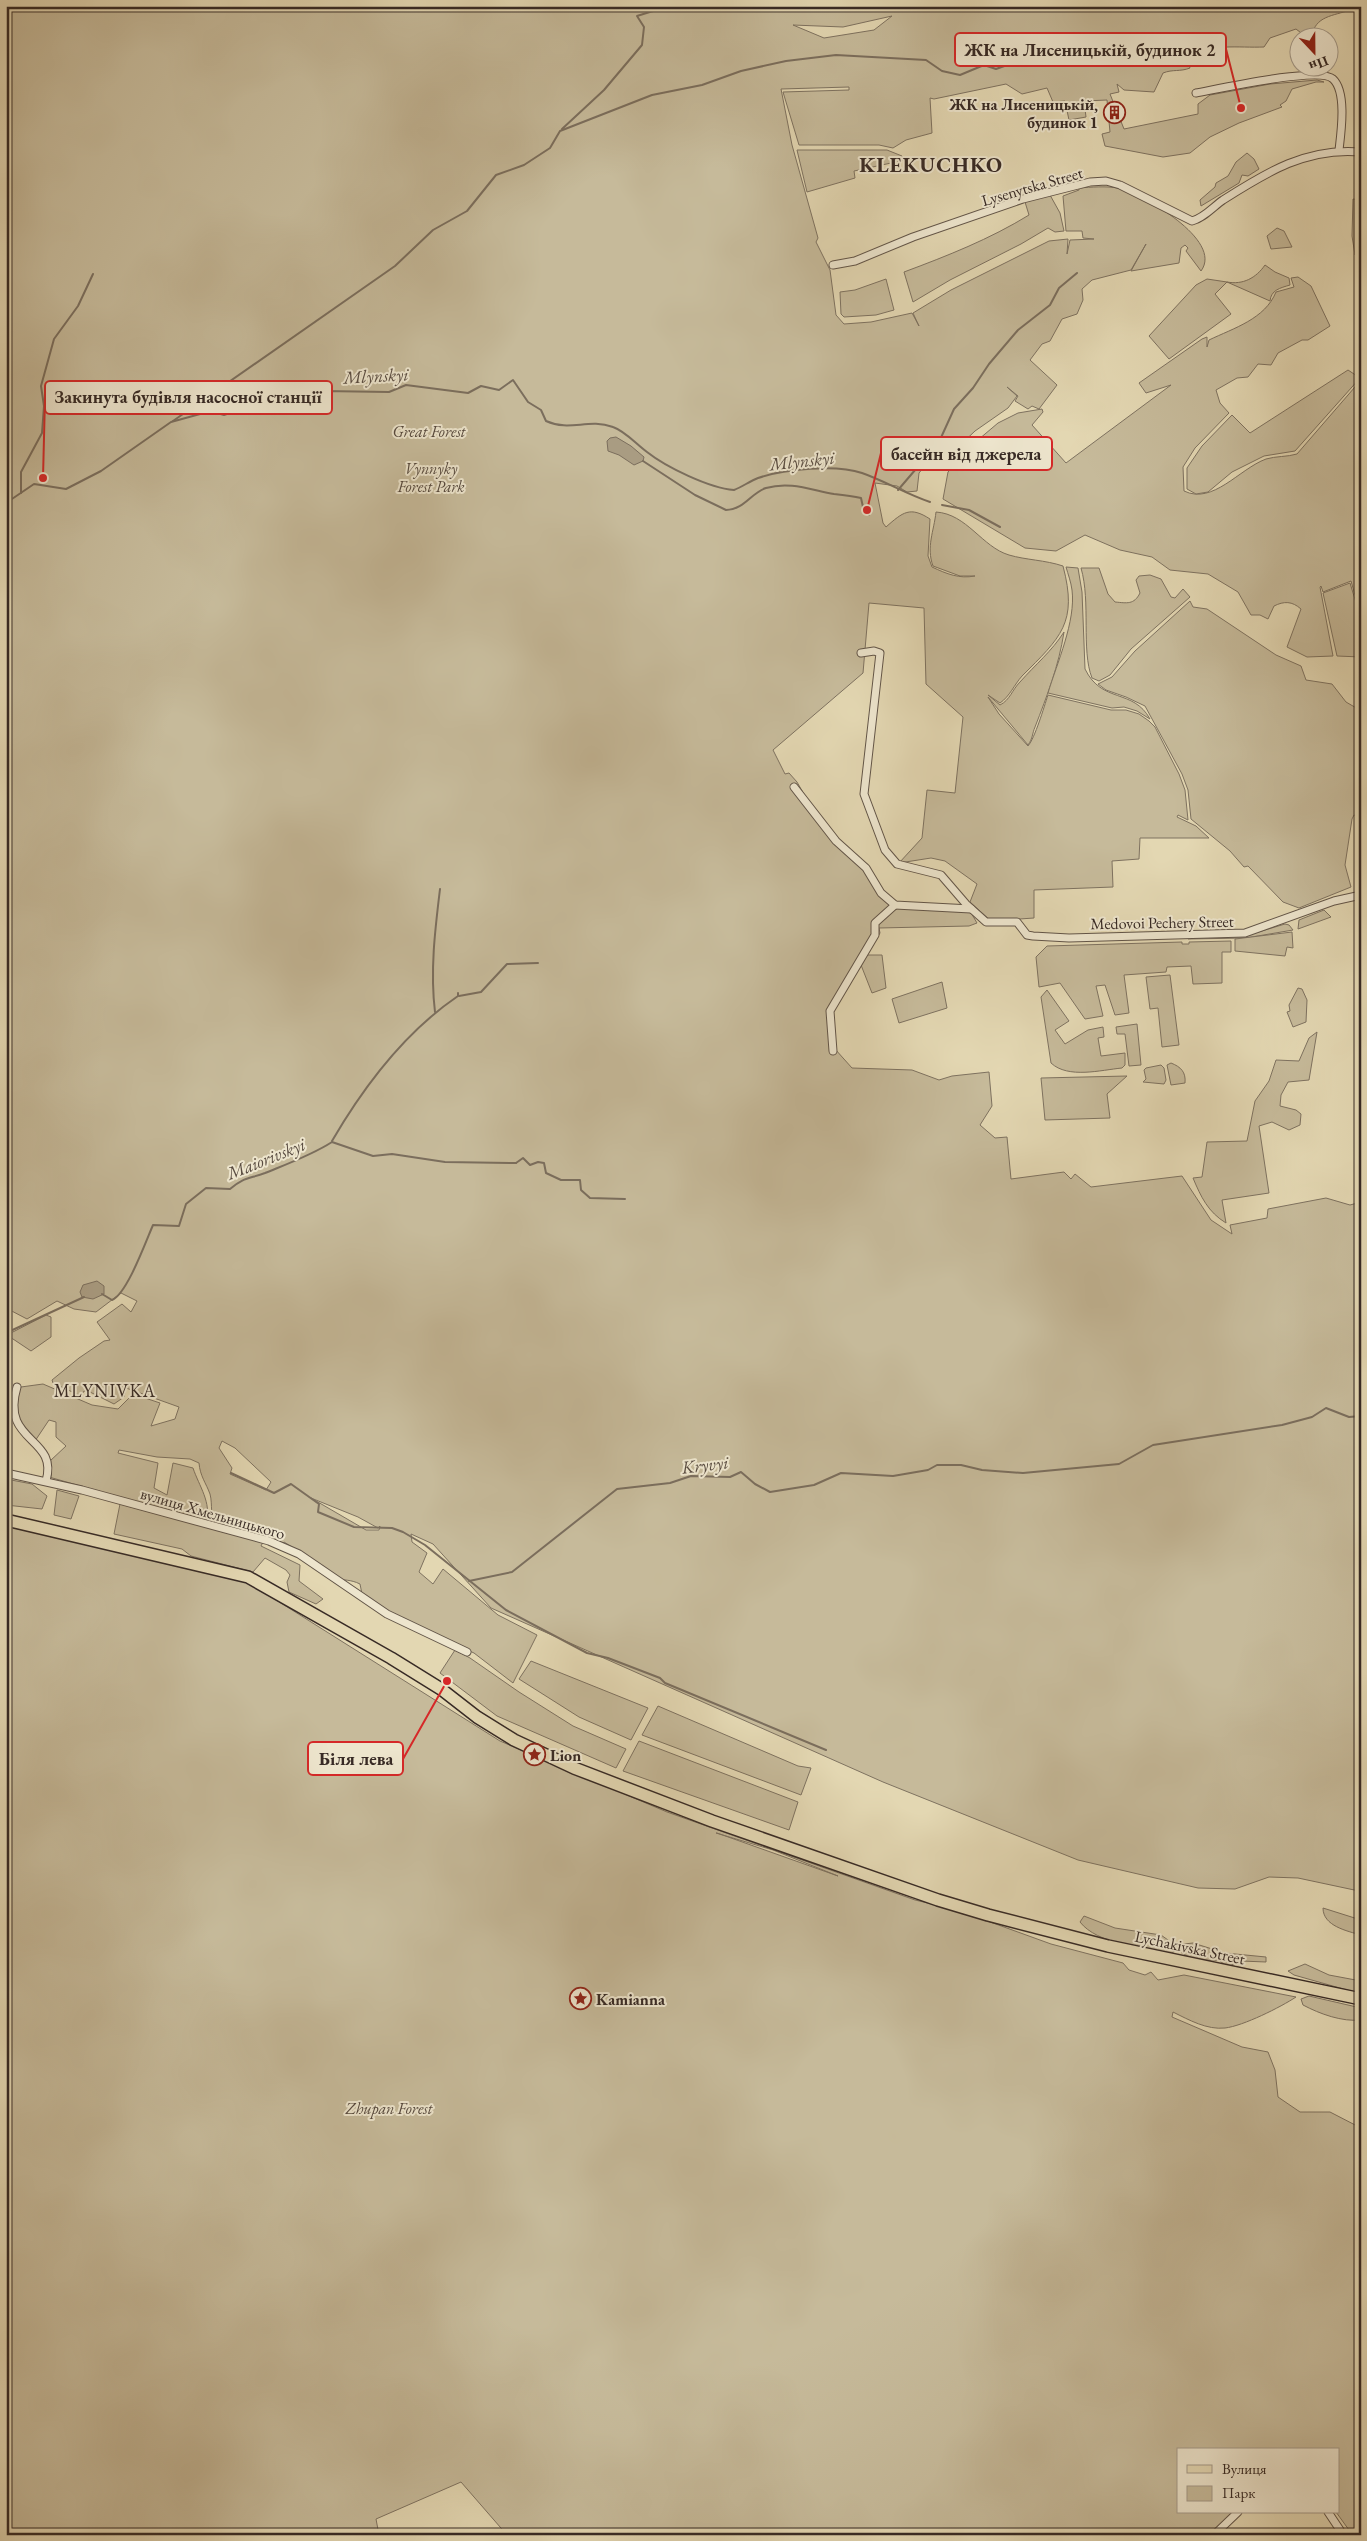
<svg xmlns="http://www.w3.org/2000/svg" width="1367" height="2541" font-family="'EB Garamond',serif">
<rect width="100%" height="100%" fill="#e3d7b2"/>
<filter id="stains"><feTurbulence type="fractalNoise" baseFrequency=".004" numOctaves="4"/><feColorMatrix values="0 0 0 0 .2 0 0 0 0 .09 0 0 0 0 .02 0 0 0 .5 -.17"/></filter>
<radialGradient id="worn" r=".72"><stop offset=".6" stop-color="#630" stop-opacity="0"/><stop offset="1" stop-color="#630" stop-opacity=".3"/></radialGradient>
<g fill="#c6ba9a" stroke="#7e7260" fill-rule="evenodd">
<path d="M6,6H1351L1350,10C1333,16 1315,16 1312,36H1305L1296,29L1270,38L1264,47C1239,48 1208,43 1186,57L1190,68C1180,72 1173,69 1163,73L1154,92L1124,90L1117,84L1119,92L1110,94L1124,129L1198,114V104L1210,95L1270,84L1317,80L1324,82H1316L1292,89L1286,101L1280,105L1282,107L1239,123L1210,137L1190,153L1163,157L1105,146L1102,134L1110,132L1107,100L1084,101L1086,117L1069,120L1065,101L1053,102L1047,88L1022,94L1006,84L934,99L930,98L932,133L906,140L893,148L879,145H799L783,92L849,90V87L781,89L792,145L818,238L816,242L830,270L836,315L844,324L871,322L912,313L919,326L913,313L951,290L1049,241L1068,239L1067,254L1070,240L1094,239L1083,238L1082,231H1066L1063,196L1079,190V188C1091,187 1107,186 1118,188C1142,194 1224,240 1201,271L1186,251L1188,248L1185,245L1181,248L1179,263L1131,271L1146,244L1131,270L1092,280L1082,289L1083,300L1077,314L1062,319L1050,341L1042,344L1030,360L1057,385L1039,409L1032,406L1028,409L1015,401L1018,396L1007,387L1017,396L1008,408L975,431L956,449L932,457L919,473L917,491L907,492L897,486L875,483L883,523L886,527C903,512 910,506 930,519L928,556L932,567C947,574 959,579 975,576H960L933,566C926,547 934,531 936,512C967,514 982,547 1009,555C1026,560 1045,560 1063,566C1078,623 1061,637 1022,676C1014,685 1010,696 1000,703L988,695L1000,705C1010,700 1012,690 1020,682C1035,665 1052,651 1064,632C1059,665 1047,696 1035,727C1032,734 1033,738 1028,745L988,697L999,714L1028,746C1035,738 1044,707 1048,695L1111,710H1126L1139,714L1149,721L1155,727L1179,774L1185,790L1188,820L1178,815L1177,817L1196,826L1209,838H1140L1139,859L1112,861L1113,887L1034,890V918L991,921L970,902L977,884L945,861L931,858L899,863L922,838L927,790L955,793L963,717L926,684L924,608L869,603L863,673L773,750L785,774L789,773L797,782L812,808L884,894L891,910L897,906L970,911L977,923L969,926L879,928L880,933L867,955H882L886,988L872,993L861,965L832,1011L835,1049L852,1068L912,1070L939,1080L952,1076L989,1072L992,1106L980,1125L995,1138L1007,1137L1011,1179L1064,1172L1071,1179L1075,1174L1091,1187L1182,1176L1211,1220L1232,1234L1230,1225L1267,1218L1268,1209L1326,1198L1350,1205L1361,1202L1359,1891L1298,1878L1269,1877L1235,1889L1198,1888L1078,1860L883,1782L491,1608L433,1544L411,1534L412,1542L427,1553L419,1572L433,1584L443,1569L498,1615L537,1635L513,1683L474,1653L404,1622L362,1594L360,1584C350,1579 344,1581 337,1578C318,1568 303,1553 284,1542L281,1545L217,1525C209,1516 213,1505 210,1494C206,1483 200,1476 199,1463L190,1459L157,1457L119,1450L118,1453L158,1463L154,1488L167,1495L173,1463L193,1468C199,1486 212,1503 206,1522L49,1477L50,1461L66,1446L56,1437V1422L49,1420L35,1441L17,1420V1394L21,1387L43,1384L92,1405L118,1409L133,1394L160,1403L151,1426L175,1419L179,1407L126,1388L124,1397L114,1404L88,1391H84L81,1396L53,1383L52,1380L79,1358L104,1341L110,1340L97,1322L122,1304L131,1312L137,1301L121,1293L96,1312L74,1309L57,1301L27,1319L6,1308ZM892,16L874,30L824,38L793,25L843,27ZM222,1441L235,1448L271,1482L266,1490L230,1474L232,1468L219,1448ZM311,1498L358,1517L378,1528L380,1526L379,1530H366Z"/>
<path d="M797,150H887L902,156L905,160L854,171L855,178L807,192Z"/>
<path d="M1247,153L1254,159L1259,169L1248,176L1242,175L1239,183L1201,206L1200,200L1215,187L1216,183L1228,176L1236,162Z"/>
<path d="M1050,195L1060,213L1064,231L1055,232L1048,228L1021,244L950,280L913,302L904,272C947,256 990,239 1029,215L1025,202Z"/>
<path d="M1353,199L1361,200V237L1355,255L1352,236Z"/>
<path d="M1277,228L1284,231L1292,247L1271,249L1267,236Z"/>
<path d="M1265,265L1275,272L1289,278L1290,285C1280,288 1271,290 1270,301L1227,282C1243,285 1256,278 1265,265Z"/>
<path d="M1298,277L1311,286L1330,326L1308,340H1302L1278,353L1271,365L1258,364L1248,377L1237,378L1216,390L1220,403L1229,413L1195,448L1183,467L1184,491C1213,505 1239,469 1266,459C1276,456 1287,457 1297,454L1361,380V616L1351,581L1323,592L1321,586L1320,587L1333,656L1307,657L1287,647L1301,609C1292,601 1284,601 1274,606L1268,619L1260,615H1251L1238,592L1208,574L1170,570L1152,557L1120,550L1085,535L1056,551L1025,548L943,499L948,472L972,445L998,423L1018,413L1042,409L1043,412L1032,425L1066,463L1171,385L1146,393L1139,383L1202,339L1207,337V347L1209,340C1234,328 1265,319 1276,292L1294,287L1291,278Z"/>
<path d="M886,279L894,310L876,315L844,317L841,314L840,292L855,290Z"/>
<path d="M1207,279L1227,282L1215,294L1231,314L1169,359L1149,336L1196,285Z"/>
<path d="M1348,370L1360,378L1295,451L1264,456L1232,472L1208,492L1196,494L1187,489V468L1202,446L1232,415L1250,433Z"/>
<path d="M1066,567L1078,568L1082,592L1085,669C1102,704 1133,688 1150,719L1137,711L1124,707L1112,708L1048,693C1057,663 1076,621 1072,590C1071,582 1068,574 1066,567Z"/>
<path d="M1081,568H1099L1108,594L1115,602C1127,603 1134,605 1140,593L1136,580L1139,576L1150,575L1161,579L1171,597L1175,598L1183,589L1190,597L1131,649L1110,675L1099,681L1092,678C1081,650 1091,602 1081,568Z"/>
<path d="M1350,583L1361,619V657L1337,656L1323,593Z"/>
<path d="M1190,601L1193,607L1207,609L1276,655L1301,666L1306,680L1332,684L1346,702L1358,709L1356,714L1361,715V817L1354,815L1352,819L1345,865L1351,887L1299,908L1283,902L1248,866L1244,867L1230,851L1191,819L1188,790L1182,774L1145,706L1126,697L1106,690L1098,684L1112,677L1135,651Z"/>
<path d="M1324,910L1331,917L1298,929L1299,920Z"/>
<path d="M1285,924L1289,925L1293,930L1246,938L1188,939L1191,936H1245Z"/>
<path d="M1292,932L1293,948L1287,947L1285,956L1235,951V939Z"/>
<path d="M1231,941V952H1222V983L1193,984L1191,966L1167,967L1166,972L1124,975L1129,1013L1115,1015L1105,985L1096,986L1103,1016L1085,1019L1060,983L1039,987L1036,957L1047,946L1182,942V944H1189V942Z"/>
<path d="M1170,975L1179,1045L1162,1047L1158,1008L1150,1009L1146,977Z"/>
<path d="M942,982L947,1008L899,1023L892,999Z"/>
<path d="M1298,988L1302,989L1307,1000L1306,1022L1293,1027L1287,1012L1290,1011L1289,1005Z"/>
<path d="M1047,990L1069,1021L1055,1030L1065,1044L1088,1030L1103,1027L1104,1037L1098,1038L1101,1056L1125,1053V1065L1122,1068C1101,1070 1068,1079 1051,1063L1041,997Z"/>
<path d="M1137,1024L1141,1065L1129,1066L1125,1034H1117L1116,1027Z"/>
<path d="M1317,1032L1309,1080L1288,1082L1281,1095L1280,1106L1296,1110L1301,1114L1300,1125L1289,1130L1272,1122L1259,1126L1269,1193L1222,1200L1226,1223C1208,1212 1201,1197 1193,1178L1202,1177L1207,1142L1247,1141L1255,1101L1269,1081L1276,1060L1299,1061L1309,1038Z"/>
<path d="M1171,1063C1181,1067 1186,1072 1185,1083L1171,1085L1167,1065Z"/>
<path d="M1161,1065L1164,1068L1166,1080L1164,1084L1143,1082L1146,1079L1144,1070L1146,1068Z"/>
<path d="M1127,1076L1107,1094L1110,1118L1045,1120L1041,1078Z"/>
<path d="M46,1315L51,1317V1337L31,1351L7,1335Z"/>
<path d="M6,1479L32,1484L47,1496L42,1509L6,1505Z"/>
<path d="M57,1490L79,1496L71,1519L54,1515Z"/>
<path d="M120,1504L263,1542L261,1546L300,1565L299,1581L323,1599L316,1604L289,1592L287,1582L290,1575L286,1570L265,1558L253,1572L191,1556L182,1549L114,1534Z"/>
<path d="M6,1526L246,1581L500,1741L667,1812L915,1900L957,1910L1051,1944L1123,1963L1129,1970L1145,1975L1151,1972L1158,1980L1184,1975L1296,1997C1281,2007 1243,2026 1225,2028C1207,2030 1189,2020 1173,2012L1172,2017L1242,2047L1268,2052L1275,2070L1278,2097L1300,2112H1330L1361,2128V2535H1342L1349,2530L1336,2512H1338V2450H1178V2512H1235L1222,2524L1227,2535H507L461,2482L376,2519L379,2535H6ZM716,1833L773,1850L838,1876L717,1833Z"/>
<path d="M455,1650L470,1658L519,1692L573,1726L626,1749L616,1768L497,1716L440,1673Z"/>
<path d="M531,1661L648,1708L631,1740L579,1717L519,1679Z"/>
<path d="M658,1706L798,1766L811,1768L801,1795L642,1735Z"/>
<path d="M639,1741L798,1802L789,1830L623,1771Z"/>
<path d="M1323,1908L1361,1920V1935C1347,1931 1323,1926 1323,1908Z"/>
<path d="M1084,1916L1115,1928L1161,1935L1175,1945L1193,1943L1225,1953L1266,1957V1962L1241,1961L1227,1967L1219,1960C1205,1961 1189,1960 1178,1950L1171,1953C1143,1948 1097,1944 1080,1922Z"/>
<path d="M1305,1964L1329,1975L1361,1981V1994L1294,1975L1288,1971Z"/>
<path d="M1309,1996L1361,2008V2020C1342,2022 1320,2014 1303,2005L1301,1999Z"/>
</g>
<g fill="#a99c82" stroke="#7b6e5d">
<path d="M616,437L631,446L644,457L643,461L634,465L619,455L608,451L607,441L610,438Z"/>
<path d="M97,1281L104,1286V1294L93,1299L82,1297L80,1292L83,1285Z"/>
</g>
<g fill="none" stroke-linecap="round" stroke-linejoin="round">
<g stroke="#7b6e5d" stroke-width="2">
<path d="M562,129L604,90L642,45L644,27L637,16L653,11L655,6"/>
<path d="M173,421L395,266L433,230L467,211L496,175L524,165L550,148L560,131L652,95L702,85L741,71L786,61L836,55L926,60L942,71L960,75L984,65L996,69L1010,64"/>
<path d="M643,461L695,495L726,510C744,510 752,492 766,488C790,481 811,490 834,494C843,495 852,496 861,498L863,507L869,515"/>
<path d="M898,490L939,442L954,409L973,388L989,364L1018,330L1050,305L1059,288L1077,273"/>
<path d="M21,493V472L42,433L44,406L41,386L54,339L78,306L93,274"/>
<path d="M6,503L34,484L66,489L101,471L171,422L211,411L224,415L268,399L323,391L389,392L406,385L468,393L481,386L499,390L513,380L528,402L541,410L546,421C570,432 588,418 613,427C625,431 636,444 647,452C666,467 709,488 734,490C742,487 750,481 758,478C784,469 836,464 862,473C885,481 906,494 930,502"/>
<path d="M942,505L969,510L1000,527"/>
<path d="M864,509L869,505L868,509"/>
<path d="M459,996L481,992L507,964L538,963"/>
<path d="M435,1012C430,971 435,930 440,889"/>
<path d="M332,1141C364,1086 405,1032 458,996V993"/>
<path d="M516,1163L523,1158L530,1165L538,1162L544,1163L546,1173L561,1180H580L581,1190L590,1198L625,1199"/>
<path d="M102,1294L112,1300C127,1294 146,1241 153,1225L179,1226L186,1204L206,1188L230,1189C244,1177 249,1179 265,1173C287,1164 312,1155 332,1142L373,1156L392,1154L445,1162L516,1163"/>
<path d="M6,1333L84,1297"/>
<path d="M231,1473L274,1493L291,1484L319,1504L318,1512L354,1527L392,1528L403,1532L425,1545L506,1610L587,1653L608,1658L660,1678L665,1683L826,1750"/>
<path d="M469,1581L512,1572L617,1489L670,1483L691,1476L730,1477L741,1472L755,1484L770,1492L814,1485L841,1473L893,1476L928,1470L937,1465H961L982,1470L1023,1473L1119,1464L1153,1445L1282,1425L1312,1417L1326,1408L1349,1417L1361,1416"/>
</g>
<defs>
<g id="street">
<path d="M1196,93C1218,89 1320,66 1333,79C1347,92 1341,133 1339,150"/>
<path d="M833,265L855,261L913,237L1023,199L1090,182L1106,181L1120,185L1192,221C1204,218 1213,207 1223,200C1267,172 1307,147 1361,152"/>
<path d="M861,653L874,651L880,653L864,794L885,850L897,864L941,875L966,904L986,922H1017L1027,935L1033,936L1069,938L1245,933L1334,901L1361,895"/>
<path d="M794,787L836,841L866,868L881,893L895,905L971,909"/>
<path d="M833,1051L830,1011L875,935V923L895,905"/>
<path d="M17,1387C0,1444 59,1436 46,1481"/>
<path d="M6,1473L82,1490L269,1541L299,1554L387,1614L467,1652"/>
<path d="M1328,2512L1340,2530V2535"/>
<path d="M1214,2535L1238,2512"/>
</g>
<path id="primary" d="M6,1520L248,1577L391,1658L441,1689L477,1717L514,1740L574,1768L712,1821L938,1900L988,1915L1108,1946L1361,1999"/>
</defs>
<use href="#street" stroke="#625548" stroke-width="9"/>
<use href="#primary" stroke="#372a25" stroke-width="14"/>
<use href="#street" stroke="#ede5cd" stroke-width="7"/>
<use href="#primary" stroke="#e3d7b2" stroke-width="11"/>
</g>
<defs>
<symbol id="building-ring" viewBox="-11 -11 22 22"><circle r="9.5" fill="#ede5cd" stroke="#8f2418" stroke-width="1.5"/><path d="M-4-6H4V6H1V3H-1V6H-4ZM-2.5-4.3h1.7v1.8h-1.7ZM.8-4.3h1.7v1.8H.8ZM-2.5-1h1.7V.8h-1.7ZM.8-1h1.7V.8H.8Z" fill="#8f2418"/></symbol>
<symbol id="sight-ring" viewBox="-11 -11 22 22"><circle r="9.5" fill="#ede5cd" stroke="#8f2418" stroke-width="1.5"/><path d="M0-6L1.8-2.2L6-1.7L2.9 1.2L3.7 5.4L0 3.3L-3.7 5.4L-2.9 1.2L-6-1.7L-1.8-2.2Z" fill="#8f2418"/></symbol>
</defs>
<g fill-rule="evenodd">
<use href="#building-ring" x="1102" y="100" width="25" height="25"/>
<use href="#sight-ring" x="522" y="1742" width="25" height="25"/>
<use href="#sight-ring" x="568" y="1986" width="25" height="25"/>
</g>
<g text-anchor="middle" stroke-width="4" stroke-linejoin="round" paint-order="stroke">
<g font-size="16" font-weight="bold" fill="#372a25" stroke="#ede5cd" text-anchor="start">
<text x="1098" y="110" text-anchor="end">ЖК на Лисеницькій,<tspan x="1098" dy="18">будинок 1</tspan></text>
<text x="550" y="1761">Lion</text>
<text x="596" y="2005">Kamianna</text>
</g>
<g font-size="16" fill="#372a25" stroke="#ede5cd">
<text transform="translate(1032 186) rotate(-16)" y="6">Lysenytska Street</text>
<text transform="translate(1162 922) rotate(-1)" y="6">Medovoi Pechery Street</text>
<text transform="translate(213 1513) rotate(16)" y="6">вулиця Хмельницького</text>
<text transform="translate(1190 1947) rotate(12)" y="6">Lychakivska Street</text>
</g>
<g font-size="16" font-style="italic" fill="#54473c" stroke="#ede5cd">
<text x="429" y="437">Great Forest</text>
<text x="431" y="474">Vynnyky<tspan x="431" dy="18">Forest Park</tspan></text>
<text x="389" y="2114">Zhupan Forest</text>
</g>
<g font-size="18" font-style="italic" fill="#594c41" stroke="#ede5cd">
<text transform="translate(376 376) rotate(-3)" y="6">Mlynskyi</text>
<text transform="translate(802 461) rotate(-6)" y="6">Mlynskyi</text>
<text transform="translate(266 1159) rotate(-22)" y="6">Maiorivskyi</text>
<text transform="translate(705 1465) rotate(-7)" y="6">Kryvyi</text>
</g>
<g font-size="18" letter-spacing="1" fill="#372a25" stroke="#ede5cd">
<text x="105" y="1397">MLYNIVKA</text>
</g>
<g font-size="21" font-weight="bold" letter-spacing="1" fill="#372a25" stroke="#ede5cd">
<text x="931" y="172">KLEKUCHKO</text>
</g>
</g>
<path fill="none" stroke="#d62828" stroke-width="2" d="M1241 108L1226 49M43 478L45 397M867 510L881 453M447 1681L403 1759"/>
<g fill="#d62828" stroke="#ede5cd" stroke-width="2">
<circle cx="1241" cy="108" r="5"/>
<circle cx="43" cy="478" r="5"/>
<circle cx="867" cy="510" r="5"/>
<circle cx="447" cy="1681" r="5"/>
</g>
<g fill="#ede5cd" stroke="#d62828" stroke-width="2">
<rect x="955" y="33" width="271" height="33" rx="5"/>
<rect x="45" y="381" width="287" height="33" rx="5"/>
<rect x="881" y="437" width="171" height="33" rx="5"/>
<rect x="308" y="1742" width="95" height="33" rx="5"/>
</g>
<g font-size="18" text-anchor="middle" font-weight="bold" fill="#372a25">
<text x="1090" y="56">ЖК на Лисеницькій, будинок 2</text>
<text x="188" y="403">Закинута будівля насосної станції</text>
<text x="966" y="460">басейн від джерела</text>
<text x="356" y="1765">Бiля лева</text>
</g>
<rect width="1367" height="2541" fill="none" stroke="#e3d7b2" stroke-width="25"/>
<rect x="8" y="8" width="1352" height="2526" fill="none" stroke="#372a25" stroke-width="2.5"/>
<rect x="12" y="12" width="1342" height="2516" fill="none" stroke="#372a25"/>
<rect x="1177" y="2448" width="162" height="65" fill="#ede5cd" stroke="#a49a8a"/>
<rect x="1187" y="2465" width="25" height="8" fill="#e3d7b2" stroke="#a49a8a"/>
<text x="1222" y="2474" font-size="15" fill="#372a25">Вулиця</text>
<rect x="1187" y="2486" width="25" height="15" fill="#c6ba9a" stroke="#a49a8a"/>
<text x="1222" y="2498" font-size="15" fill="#372a25">Парк</text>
<g transform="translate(1314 52) rotate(158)"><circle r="24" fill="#ede5cd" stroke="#a49a8a"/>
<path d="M0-4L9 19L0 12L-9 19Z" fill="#8f2418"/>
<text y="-8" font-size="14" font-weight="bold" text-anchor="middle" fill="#372a25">Пн</text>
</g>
<rect width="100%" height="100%" filter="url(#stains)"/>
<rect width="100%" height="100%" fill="url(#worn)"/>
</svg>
